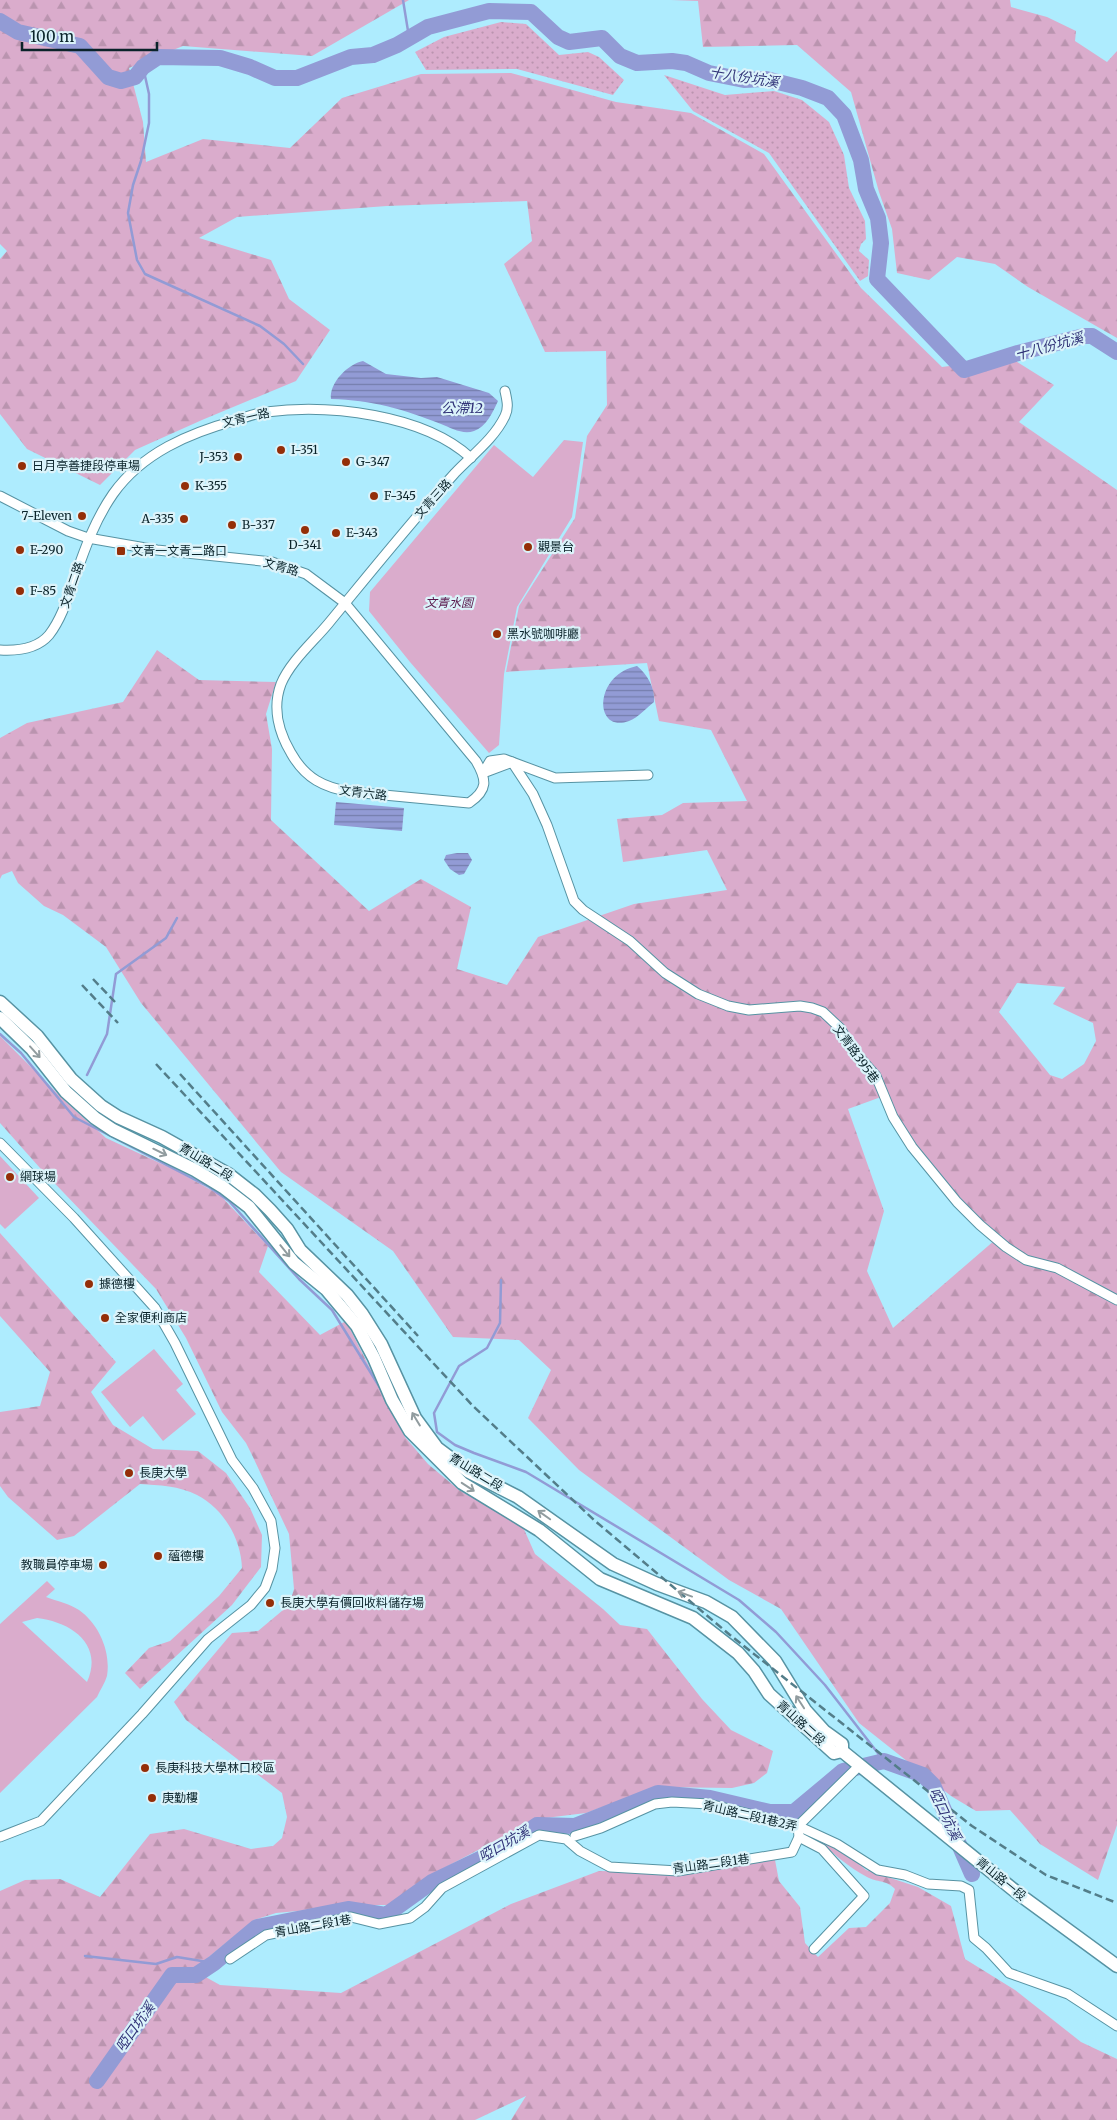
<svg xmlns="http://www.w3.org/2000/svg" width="1117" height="2120" font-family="Merriweather,'Noto Sans TC',serif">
<defs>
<pattern id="forest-firs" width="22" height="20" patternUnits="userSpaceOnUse" patternTransform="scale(1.25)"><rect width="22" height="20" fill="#daaccc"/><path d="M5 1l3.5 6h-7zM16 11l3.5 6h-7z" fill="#ba94af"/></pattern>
<pattern id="garden-dots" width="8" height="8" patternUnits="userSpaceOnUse" patternTransform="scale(1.25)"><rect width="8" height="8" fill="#daaccc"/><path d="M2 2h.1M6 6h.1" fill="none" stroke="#ba94af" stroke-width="1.8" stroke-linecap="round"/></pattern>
<pattern id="water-rules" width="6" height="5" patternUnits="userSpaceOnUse" patternTransform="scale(1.25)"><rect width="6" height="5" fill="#929bd5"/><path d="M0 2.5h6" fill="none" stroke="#757ead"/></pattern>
</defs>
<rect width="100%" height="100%" fill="#aeecfe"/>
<g fill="url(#forest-firs)" fill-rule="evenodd">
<path d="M0,0H409L312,56L183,46L129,68L143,122L146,162L203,139L290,148L342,98L421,74L511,73L616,102L691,113L764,154L861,288L942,367L1011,358L1054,385L1019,422L1117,490V1825L1098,1880L1040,1844L1010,1810L976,1811L951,1796L859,1723L781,1609L729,1580L579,1470L528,1418L551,1370L519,1340L453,1337L393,1251L281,1172L141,1003L106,947L63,915L44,906L18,883L12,871L2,875L0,879V738L27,723L123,702L157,650L199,680L276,682L266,714L272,749L271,820L369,911L421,879L471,907L457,969L507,985L538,937L634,904L727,890L707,850L623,862L617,819L662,815L683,803L747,801L711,730L659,721L647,663L506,672L519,606L575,518L587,436L607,405L606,351L545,352L504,264L532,241L527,201L387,206L237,217L199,238L271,260L289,299L330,330L296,381L202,420L135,450L100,485L27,449L0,414V259L7,251L0,244ZM1017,983L1065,987L1053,1004L1093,1023L1096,1041L1084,1064L1062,1079L1050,1075L999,1012ZM881,1097L958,1208L995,1240L893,1328L867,1271L884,1211L848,1109Z"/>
<path d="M671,0H1010L1011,7L1047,17L1076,31L1075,41L1107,62L1117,51V338L1028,287L995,264L957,257L929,280L897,273L892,229L879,192L851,92L797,45L703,47L698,1Z"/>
<path d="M0,1036L66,1102L106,1138L177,1171L220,1195L268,1246L259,1272L320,1335L346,1321L405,1437L428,1464L459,1490L523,1527L535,1554L603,1609L620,1625L647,1629L702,1699L731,1730L773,1751L767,1773L754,1783L732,1788L657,1787L586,1813L537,1819L442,1869L389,1905H362L276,1913L254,1920L193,1970L220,1985L341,1993L511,1904L599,1871L677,1872L775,1860L779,1881L800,1907L805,1943L818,1957L849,1928L866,1927L890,1903L895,1889C885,1879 878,1883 867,1877C848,1867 832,1852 816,1839L836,1844L866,1870L918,1887L951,1906L965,1959L1015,1990L1081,2042L1117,2059V2120H511L526,2096L475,2120H0V1891L25,1880L60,1879L100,1897L150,1834L184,1829L251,1849L273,1846L282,1838L287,1817L282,1793L186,1720L174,1702L232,1633L258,1631L289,1605L294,1589L289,1534L253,1457L246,1443L222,1412L186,1338L156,1289L40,1168L0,1123Z"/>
<path d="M0,1233L116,1362L91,1392L113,1425L153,1449L198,1451L226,1473L250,1508L262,1535L261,1567L232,1605L140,1689L125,1673L149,1648L170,1641L219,1596L242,1568C241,1539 224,1509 197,1495C180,1486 158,1485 140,1484L74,1536L57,1540L8,1497L0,1486V1412L40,1406L50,1372L0,1316Z"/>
</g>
<g fill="#daaccc" fill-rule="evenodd">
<path d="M564,440L583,442L572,517L517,607L504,674L499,745L489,753L410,662L369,611L370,592L494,445L533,477Z"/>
<path d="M0,1156L39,1198L5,1229L0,1224Z"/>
<path d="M154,1349L183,1384L176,1390L196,1414L163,1441L143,1416L130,1427L101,1392Z"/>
<path d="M47,1581L55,1589L46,1597C57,1601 70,1604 79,1610C99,1624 111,1652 107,1676C105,1683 100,1690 97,1697L0,1793V1624ZM37,1618C71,1622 104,1644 87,1682L22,1622Z"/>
</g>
<g fill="url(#garden-dots)">
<path d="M501,22L526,24L559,55L588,52L599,57L624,80L613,95L517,69L426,70L415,52L444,37Z"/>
<path d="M664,75L725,95L774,91L802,100L829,122L844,155L849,188L865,221L866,239L861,244L859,251L869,260L868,276L860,281L769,153L693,111Z"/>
</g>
<g fill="url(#water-rules)">
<path d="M363,361L386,374L421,378L437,377L489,393L498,401C493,412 486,427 474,431C463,435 451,428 441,424C403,409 372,400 331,399C329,383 348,364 363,361Z"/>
<path d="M637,666C648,675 655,688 654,702C647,707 638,718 629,721C594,734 593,675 637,666Z"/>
<path d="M336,802L404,808L402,831L334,825Z"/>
<path d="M457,853H468L472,860L464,874L459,875L450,869L444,860L446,855Z"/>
</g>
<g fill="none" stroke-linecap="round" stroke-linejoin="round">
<g stroke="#929bd5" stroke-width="2.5">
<path d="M403,0L409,37"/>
<path d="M143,67L149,94V123L141,161L133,185L128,213L137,260L145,274L260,326L284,344L303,364"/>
<path d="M0,1034L21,1053L74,1117L209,1187L229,1201L299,1279L332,1310L382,1391"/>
<path d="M87,1075L107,1034L116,974L166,938L177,918"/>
<path d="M501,1280L500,1323L487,1348L459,1366L434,1413L437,1432L455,1445L474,1453L526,1472L739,1600L776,1632L825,1685L884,1761"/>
<path d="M85,1956L156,1964L177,1957L214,1963"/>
</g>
<g stroke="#929bd5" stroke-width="16">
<path d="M0,21L18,32L80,46L108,77L121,81L135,77L143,67L158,57L220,58L250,67L275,78H297L351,57L373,55L397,45L428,27L489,11L531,12L558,37L569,42L602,38L620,56L637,63L672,61L686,63L709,73L744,80L766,79L802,88L828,98L844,115L861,160L866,189L878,218L881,243L877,279L964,370L1018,353L1084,336H1092L1117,352"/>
<path d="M97,2081L172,1975H196L214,1963L257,1927L348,1909L386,1915L432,1882L507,1846L537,1825L575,1826L658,1793L710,1798L770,1812H794L843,1771L884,1761L923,1775L933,1785L972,1874"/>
</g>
<defs>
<g id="street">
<path d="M0,496L68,531L88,538L157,550L272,562L306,574L345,603L476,761C487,780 488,790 469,803L352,792C324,788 305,778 291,753C279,733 272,708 281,684C290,662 313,642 328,624C370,573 411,522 455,473C472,455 494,439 505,416C509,408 507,400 505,391"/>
<path d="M0,650C17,651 37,649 49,635C62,618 68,597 75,577C85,548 95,520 113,494C142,453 189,433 237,420C246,417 256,413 266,412C329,404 423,414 471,458"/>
<path d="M512,762L533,794L547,825L574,901L583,910L630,941L665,973L698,994L728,1006L749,1010L800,1006L812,1008L823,1012L840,1028L853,1050L876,1076L893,1117L912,1147L957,1202L980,1225L1006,1247L1026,1260L1057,1268L1117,1300"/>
<path d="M483,773L490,761L504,759L555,778L648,775"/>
<path d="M483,773L510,763"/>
<path d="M0,1143L74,1218L155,1308L175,1343L232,1460L253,1488L271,1521L275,1548L272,1569L265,1588L251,1605L208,1639L142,1714L41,1821L0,1837"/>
<path d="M575,1836L601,1828L655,1804L672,1802L709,1804L798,1826L837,1844L878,1870L905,1875L928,1884L961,1886L969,1890L974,1938L986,1948L1009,1973L1068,1994L1117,2026"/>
<path d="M799,1837L822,1849L864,1896L814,1949"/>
<path d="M230,1959L266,1935L351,1917L379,1924L410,1918L425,1907L442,1888L539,1835L566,1839L580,1851L610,1867L678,1871L792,1852L799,1837L798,1826L860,1765"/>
</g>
<g id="secondary">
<path d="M0,1002L37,1036L71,1079L101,1106L118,1117L162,1137L228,1174L255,1195L270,1210L287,1229L300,1250L347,1295L362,1314L381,1344L415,1418L437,1448L469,1472L518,1497L613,1564L657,1584L706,1602L732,1617L775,1661L805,1710L824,1731L842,1744V1751"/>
<path d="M0,1018L32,1049L66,1092L95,1118L113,1130L195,1170L223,1187L249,1207L294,1263L326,1289L357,1326L374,1358L392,1400L410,1431L462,1483L539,1530L600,1579L693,1618L738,1653L754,1671L769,1694L834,1753L842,1751"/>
<path d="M842,1751L1020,1895L1117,1966"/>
</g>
</defs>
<use href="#street" stroke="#5793a3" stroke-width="11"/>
<use href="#secondary" stroke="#5793a3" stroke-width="15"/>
<use href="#street" stroke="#fff" stroke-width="9"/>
<use href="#secondary" stroke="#fff" stroke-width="12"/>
<g stroke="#537d89" stroke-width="2.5" stroke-dasharray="8 4" stroke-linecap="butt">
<path d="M93,979L115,1002"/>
<path d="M82,985L118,1023"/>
<path d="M156,1064L473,1406L594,1520L730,1635L972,1826L1046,1875L1117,1903"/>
<path d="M180,1074L418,1336"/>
</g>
</g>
<defs><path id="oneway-shaft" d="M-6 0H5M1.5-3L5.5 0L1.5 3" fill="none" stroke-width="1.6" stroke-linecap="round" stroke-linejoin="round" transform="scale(1.25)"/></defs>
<g stroke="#919c9f">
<use href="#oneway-shaft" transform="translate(35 1052) rotate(48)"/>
<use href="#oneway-shaft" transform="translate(160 1152) rotate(26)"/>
<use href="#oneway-shaft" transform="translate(285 1251) rotate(51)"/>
<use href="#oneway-shaft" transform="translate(416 1419) rotate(-121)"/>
<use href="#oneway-shaft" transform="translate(468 1487) rotate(33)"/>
<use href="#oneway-shaft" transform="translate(544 1515) rotate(-145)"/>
<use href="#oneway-shaft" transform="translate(685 1594) rotate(-160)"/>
<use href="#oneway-shaft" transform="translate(800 1702) rotate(-123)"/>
</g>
<g fill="#942e08" stroke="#dbf3fa" stroke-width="2">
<circle cx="281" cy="450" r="5"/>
<circle cx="238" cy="457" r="5"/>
<circle cx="346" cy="462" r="5"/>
<circle cx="22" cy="466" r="5"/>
<circle cx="185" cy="486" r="5"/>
<circle cx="374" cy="496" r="5"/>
<circle cx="82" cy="516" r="5"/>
<circle cx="184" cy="519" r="5"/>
<circle cx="232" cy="525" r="5"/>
<circle cx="305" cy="530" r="5"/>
<circle cx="336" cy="533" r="5"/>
<circle cx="528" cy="547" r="5"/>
<circle cx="20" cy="550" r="5"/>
<rect x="116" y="546" width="10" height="10" rx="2.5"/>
<circle cx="20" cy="591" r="5"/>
<circle cx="497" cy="634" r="5"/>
<circle cx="10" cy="1177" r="5"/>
<circle cx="89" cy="1284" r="5"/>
<circle cx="105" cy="1318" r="5"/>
<circle cx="129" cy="1473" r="5"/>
<circle cx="158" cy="1556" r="5"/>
<circle cx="103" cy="1565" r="5"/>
<circle cx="270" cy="1603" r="5"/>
<circle cx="145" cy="1768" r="5"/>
<circle cx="152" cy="1798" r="5"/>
</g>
<g text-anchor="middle" stroke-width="4.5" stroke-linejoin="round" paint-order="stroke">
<g font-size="12" fill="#0a232a" stroke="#dbf3fa">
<text transform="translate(246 418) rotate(-13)" y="4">文青一路</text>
<text transform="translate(433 499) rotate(-48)" y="4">文青三路</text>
<text transform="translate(281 567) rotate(16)" y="4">文青路</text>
<text transform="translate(72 585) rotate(-71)" y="4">文青二路</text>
<text transform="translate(363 793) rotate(7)" y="4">文青六路</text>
<text transform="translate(856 1054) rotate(54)" y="4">文青路395巷</text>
<text transform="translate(206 1162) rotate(31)" y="4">青山路二段</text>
<text transform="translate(476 1472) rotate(31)" y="4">青山路二段</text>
<text transform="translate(801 1723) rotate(42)" y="4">青山路二段</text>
<text transform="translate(750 1816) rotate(13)" y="4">青山路二段1巷2弄</text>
<text transform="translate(711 1864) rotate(-8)" y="4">青山路二段1巷</text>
<text transform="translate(1001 1879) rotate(39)" y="4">青山路一段</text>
<text transform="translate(313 1926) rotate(-10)" y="4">青山路二段1巷</text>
</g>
<g font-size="12" fill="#0a232a" stroke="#dbf3fa" text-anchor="start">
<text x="291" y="454">I-351</text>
<text x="228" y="461" text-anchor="end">J-353</text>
<text x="356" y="466">G-347</text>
<text x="32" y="470">日月亭善捷段停車場</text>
<text x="195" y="490">K-355</text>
<text x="384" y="500">F-345</text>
<text x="72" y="520" text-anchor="end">7-Eleven</text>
<text x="174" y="523" text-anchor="end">A-335</text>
<text x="242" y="529">B-337</text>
<text x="346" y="537">E-343</text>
<text x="305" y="549" text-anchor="middle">D-341</text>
<text x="538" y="551">觀景台</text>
<text x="30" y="554">E-290</text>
<text x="131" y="555">文青一文青二路口</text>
<text x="30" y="595">F-85</text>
<text x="507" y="638">黑水號咖啡廳</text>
<text x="20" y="1181">網球場</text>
<text x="99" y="1288">據德樓</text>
<text x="115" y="1322">全家便利商店</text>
<text x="139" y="1477">長庚大學</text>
<text x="168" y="1560">蘊德樓</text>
<text x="93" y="1569" text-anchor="end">教職員停車場</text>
<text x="280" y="1607">長庚大學有價回收料儲存場</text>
<text x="155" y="1772">長庚科技大學林口校區</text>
<text x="162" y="1802">庚勤樓</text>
</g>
<g font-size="12" font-style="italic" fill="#59174b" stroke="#dbf3fa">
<text x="449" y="607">文青水園</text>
</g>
<g font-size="14" font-style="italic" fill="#303277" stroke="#dbf3fa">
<text transform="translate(744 77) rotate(9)" y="5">十八份坑溪</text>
<text transform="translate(1049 346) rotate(-15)" y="5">十八份坑溪</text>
<text x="462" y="413">公滯12</text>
<text transform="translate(945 1814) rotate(65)" y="5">啞口坑溪</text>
<text transform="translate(504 1844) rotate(-30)" y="5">啞口坑溪</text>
<text transform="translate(135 2027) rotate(-55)" y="5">啞口坑溪</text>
</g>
</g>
<path d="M22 42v8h135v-8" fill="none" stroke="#0a232a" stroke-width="2.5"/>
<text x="30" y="42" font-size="15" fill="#0a232a" stroke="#dbf3fa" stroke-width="4" paint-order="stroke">100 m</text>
</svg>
